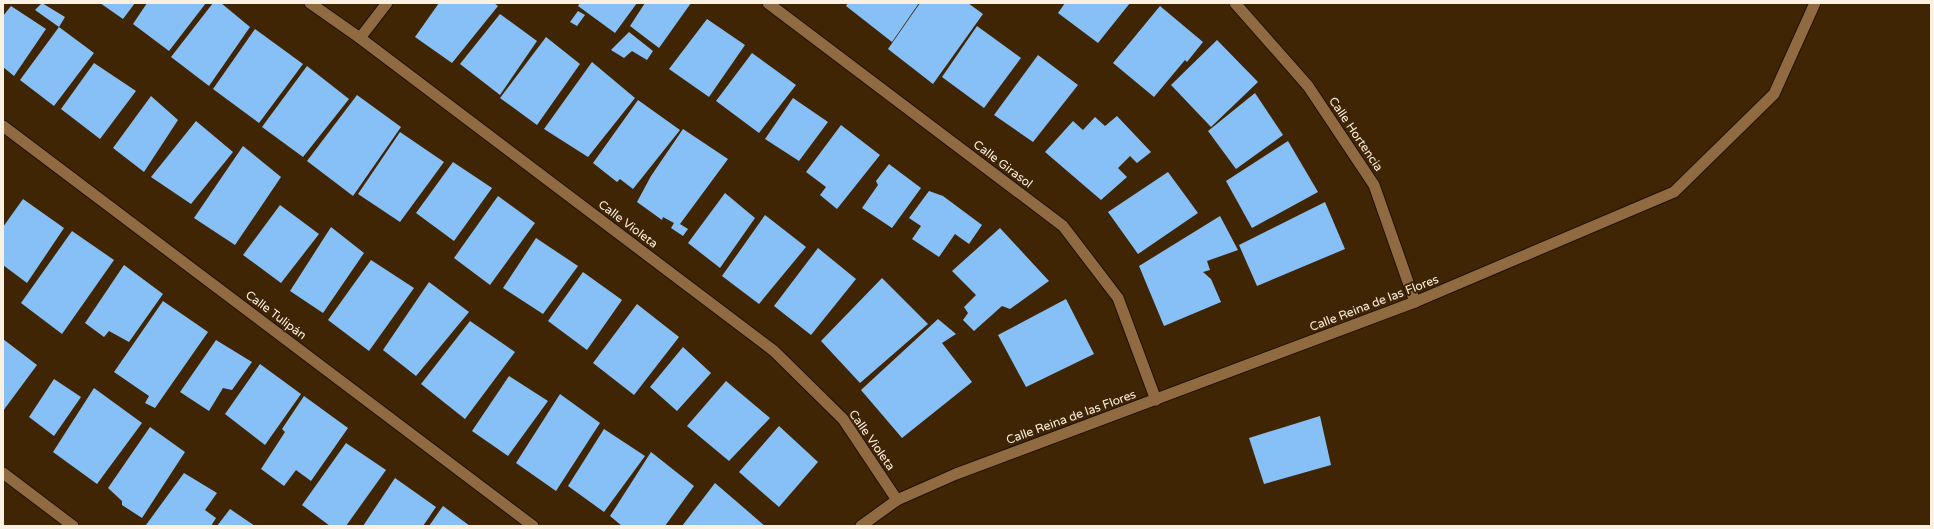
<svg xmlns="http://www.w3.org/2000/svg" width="1934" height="529" font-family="'Varela Round',sans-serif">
<rect width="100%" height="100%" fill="#3f2504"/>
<g fill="#87c0f7">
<path d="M42,3L65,17L59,27L35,10Z"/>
<path d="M100,3H135L123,19Z"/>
<path d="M147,3H206L169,51L133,24Z"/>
<path d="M213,3H221L250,27L209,86L171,57Z"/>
<path d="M439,3H494L498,6L452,63L415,37Z"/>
<path d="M580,3H637L615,33L578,6Z"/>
<path d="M645,3H691L659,48L630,26Z"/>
<path d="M848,3H919L892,42L846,6Z"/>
<path d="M920,3H968L983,14L933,84L888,49Z"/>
<path d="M1065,3H1130L1098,43L1058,13Z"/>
<path d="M11,6L46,29L14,76L3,67V16Z"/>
<path d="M1160,6L1203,42L1187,62L1185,60L1154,97L1113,63Z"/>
<path d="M578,11L585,15L577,26L570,22Z"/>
<path d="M500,14L537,41L500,95L460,64Z"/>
<path d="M707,19L745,45L709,97L669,69Z"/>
<path d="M977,26L1021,58L984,108L942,77Z"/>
<path d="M59,27L94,53L54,106L20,80Z"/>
<path d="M255,29L303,64L259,123L213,89Z"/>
<path d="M629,32L653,51L647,60L632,51L624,58L611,50Z"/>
<path d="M546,37L580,64L537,125L500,98Z"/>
<path d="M1217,40L1258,82L1211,127L1171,85Z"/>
<path d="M752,53L796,85L759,133L716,101Z"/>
<path d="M1038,55L1078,85L1033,142L994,115Z"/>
<path d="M592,62L635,98L588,157L544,129Z"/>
<path d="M94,63L136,91L100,139L61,109Z"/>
<path d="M307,66L349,99L303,157L262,127Z"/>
<path d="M1255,93L1283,135L1236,169L1208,131Z"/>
<path d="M357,95L401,127L353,196L307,161Z"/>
<path d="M151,96L178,120L144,172L113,148Z"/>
<path d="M793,98L828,122L799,161L765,139Z"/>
<path d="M638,100L680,130L633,189L620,179L617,182L593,163Z"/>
<path d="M1117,116L1151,152L1137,163L1130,156L1118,168L1127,177L1101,200L1045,152L1073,121L1083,130L1095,117L1105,126Z"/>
<path d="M196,121L233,152L191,204L151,177Z"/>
<path d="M841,125L880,155L837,209L820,195L826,187L806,172Z"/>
<path d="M683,129L728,159L680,224L688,229L683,236L671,228L674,223L663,217L662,220L637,202L651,176Z"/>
<path d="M400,132L444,162L400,222L358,194Z"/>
<path d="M1288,141L1318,192L1252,228L1226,181Z"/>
<path d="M243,146L281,177L235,245L194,218Z"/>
<path d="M453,162L492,188L454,241L416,213Z"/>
<path d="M889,164L921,188L892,228L862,208L878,185L876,181Z"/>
<path d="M1168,172L1198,213L1138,254L1108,212Z"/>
<path d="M929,191L943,196L982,225L969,244L955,234L939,257L912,239L921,226L909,218Z"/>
<path d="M725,193L755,218L720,268L688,243Z"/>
<path d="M498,196L535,223L490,285L454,258Z"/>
<path d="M23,199L64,228L27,283L3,265V227Z"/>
<path d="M1325,202L1345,249L1257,286L1239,245Z"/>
<path d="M280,205L319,234L281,283L243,255Z"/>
<path d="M765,215L806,247L759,304L722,276Z"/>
<path d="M1220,216L1238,250L1207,261L1210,270L1203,272L1211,279L1221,302L1164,326L1139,266Z"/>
<path d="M331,227L364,253L323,313L290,291Z"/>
<path d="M1000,228L1049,281L1010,309L1002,306L974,331L963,320L968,313L964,307L976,295L952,271Z"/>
<path d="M72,231L114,260L62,334L21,303Z"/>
<path d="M536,238L578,266L543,314L503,288Z"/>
<path d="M818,248L856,279L811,335L774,306Z"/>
<path d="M371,260L414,288L369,351L328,320Z"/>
<path d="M124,265L163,294L129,342L109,331L104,337L85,323Z"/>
<path d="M583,272L622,300L587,350L548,321Z"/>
<path d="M882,278L928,324L860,383L821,341Z"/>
<path d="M429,282L469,312L416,376L383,350Z"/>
<path d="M1066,299L1094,354L1026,387L998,335Z"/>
<path d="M163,301L208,332L155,408L145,403L149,396L114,372Z"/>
<path d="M637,304L679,337L634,395L593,363Z"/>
<path d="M938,319L956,334L942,343L972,382L902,438L861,390Z"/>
<path d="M470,321L515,352L465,419L421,384Z"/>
<path d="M3,339L37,365L3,411Z"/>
<path d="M216,340L252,362L232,390L223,388L209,411L180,392Z"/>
<path d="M683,347L711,373L677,411L650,387Z"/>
<path d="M260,364L301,394L265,445L225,414Z"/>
<path d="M509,376L548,401L508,456L472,431Z"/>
<path d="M54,379L81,397L54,436L29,417Z"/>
<path d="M726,381L770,418L729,461L687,426Z"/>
<path d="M94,388L142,423L97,484L53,452Z"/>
<path d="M560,394L600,423L556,491L516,463Z"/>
<path d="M304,396L348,428L311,481L296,470L284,486L261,469L285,432L282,429Z"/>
<path d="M1320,416L1331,465L1264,484L1249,438Z"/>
<path d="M779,426L818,462L779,507L739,472Z"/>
<path d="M150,427L185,452L142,518L122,505V501L108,488Z"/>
<path d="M604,429L645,456L604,512L568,486Z"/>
<path d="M346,443L386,470L346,526H330L302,505Z"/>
<path d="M651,452L694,486L665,526H622L610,516Z"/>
<path d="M184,473L217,493L205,510L216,518L211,526H148L146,525Z"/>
<path d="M395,478L436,507L423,526H363Z"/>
<path d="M715,483L765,526H682Z"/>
<path d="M443,506L470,526H429Z"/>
<path d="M230,509L255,526H217Z"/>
</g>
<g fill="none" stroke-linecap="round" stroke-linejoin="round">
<defs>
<g id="minor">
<path d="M310,3L360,38L774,351L843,419L897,500"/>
<path d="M768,3L1063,226L1118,298L1156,400"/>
<path d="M1235,3L1308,86L1374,185L1415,302"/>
<path d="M360,38L387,3"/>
<path d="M3,126L533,526"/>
<path d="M3,473L73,526"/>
<path d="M861,526L897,500L956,474L1415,302L1674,192L1774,94L1815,3"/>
</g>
</defs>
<use href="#minor" stroke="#211000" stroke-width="13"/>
<use href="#minor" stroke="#906b42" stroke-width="11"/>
</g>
<g text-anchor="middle" stroke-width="4" stroke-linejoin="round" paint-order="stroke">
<g font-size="12" fill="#fcf0e2" stroke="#3f2504">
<text transform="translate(1356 134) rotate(56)" y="4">Calle Hortencia</text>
<text transform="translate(1003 164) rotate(37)" y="4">Calle Girasol</text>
<text transform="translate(628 224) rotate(37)" y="4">Calle Violeta</text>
<text transform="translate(1374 303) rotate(-21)" y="4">Calle Reina de las Flores</text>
<text transform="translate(276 315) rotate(37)" y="4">Calle Tulipán</text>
<text transform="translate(1071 417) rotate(-20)" y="4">Calle Reina de las Flores</text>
<text transform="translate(872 440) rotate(55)" y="4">Calle Violeta</text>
</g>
</g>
<rect width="1934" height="529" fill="none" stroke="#fcf0e2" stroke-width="8"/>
</svg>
